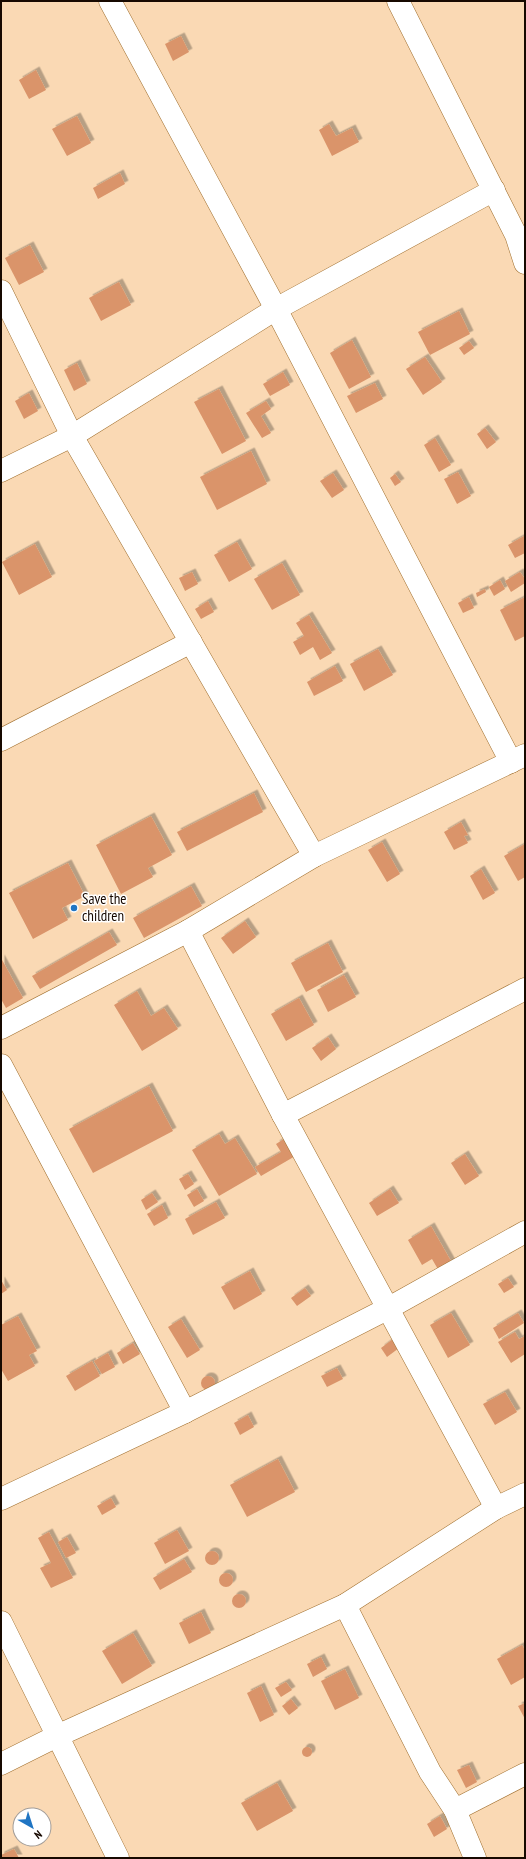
<svg xmlns="http://www.w3.org/2000/svg" width="526" height="1859" font-family="'PT Sans Narrow',sans-serif">
<defs>
<filter id="shadow"><feDropShadow dx="3.5" dy="-3.5" stdDeviation="0" flood-color="#0004"/></filter>
</defs>
<rect width="100%" height="100%" fill="#fad9b4"/>
<g fill="#da946a" filter="url(#shadow)">
<path d="M181,36L189,52L173,61L165,44Z"/>
<path d="M36,70L46,90L29,99L19,80Z"/>
<path d="M77,116L91,143L67,156L52,129Z"/>
<path d="M329,124L336,136L352,128L359,142L332,156L319,130Z"/>
<path d="M120,173L125,184L98,199L93,188Z"/>
<path d="M30,245L44,272L19,285L5,258Z"/>
<path d="M119,282L131,305L101,321L89,298Z"/>
<path d="M459,311L470,334L430,355L418,332Z"/>
<path d="M352,340L371,377L349,389L330,353Z"/>
<path d="M469,341L474,348L464,355L459,348Z"/>
<path d="M425,357L442,382L423,395L406,369Z"/>
<path d="M77,363L87,384L74,391L64,370Z"/>
<path d="M283,372L290,385L270,396L263,384Z"/>
<path d="M375,383L383,399L356,413L347,396Z"/>
<path d="M219,389L246,441L222,454L194,402Z"/>
<path d="M29,393L38,411L24,419L15,401Z"/>
<path d="M266,401L271,409L261,416L271,433L262,438L246,413Z"/>
<path d="M485,428L496,442L487,449L477,434Z"/>
<path d="M435,438L451,465L439,472L424,445Z"/>
<path d="M251,451L267,484L217,510L200,477Z"/>
<path d="M458,472L471,496L457,504L444,479Z"/>
<path d="M333,473L344,490L332,498L320,481Z"/>
<path d="M395,474L401,482L395,486L390,478Z"/>
<path d="M524,536L525,553L515,558L508,545Z"/>
<path d="M237,542L252,569L229,582L214,555Z"/>
<path d="M35,544L52,577L19,595L2,562Z"/>
<path d="M282,563L300,595L272,610L254,579Z"/>
<path d="M192,572L198,584L185,591L179,578Z"/>
<path d="M520,572L525,579V583L511,592L505,581Z"/>
<path d="M500,580L505,589L494,596L489,587Z"/>
<path d="M485,589L486,592L477,597L476,593Z"/>
<path d="M469,597L474,608L463,613L458,603Z"/>
<path d="M525,597V636L515,641L500,610Z"/>
<path d="M208,601L214,612L201,619L195,609Z"/>
<path d="M309,615L332,653L320,660L313,647L300,655L293,642L304,636L296,623Z"/>
<path d="M378,649L393,675L364,691L350,664Z"/>
<path d="M335,666L343,681L314,696L307,682Z"/>
<path d="M254,793L263,812L187,851L177,832Z"/>
<path d="M151,816L172,855L148,868L153,877L121,894L96,845Z"/>
<path d="M461,822L468,835L464,836L468,843L454,850L444,832Z"/>
<path d="M382,842L400,874L387,882L368,850Z"/>
<path d="M525,844V877L518,881L504,856Z"/>
<path d="M68,863L85,896L62,908L68,920L33,939L9,893Z"/>
<path d="M481,869L495,893L483,900L470,876Z"/>
<path d="M191,886L202,906L144,938L133,918Z"/>
<path d="M245,921L256,937L233,954L221,938Z"/>
<path d="M109,932L117,945L40,989L32,976Z"/>
<path d="M328,943L343,972L306,992L291,963Z"/>
<path d="M1,958L23,998L6,1008L1,999Z"/>
<path d="M344,975L356,997L328,1012L317,990Z"/>
<path d="M137,991L151,1016L164,1008L178,1029L142,1051L114,1005Z"/>
<path d="M299,998L314,1025L286,1041L271,1014Z"/>
<path d="M328,1037L336,1049L321,1061L312,1048Z"/>
<path d="M149,1086L173,1131L93,1173L69,1129Z"/>
<path d="M219,1134L225,1144L235,1138L257,1174L219,1196L192,1150Z"/>
<path d="M287,1137L297,1155L261,1176L255,1167L281,1152L276,1144Z"/>
<path d="M465,1154L479,1176L465,1185L451,1163Z"/>
<path d="M188,1174L194,1184L185,1190L179,1179Z"/>
<path d="M197,1189L204,1201L194,1207L187,1195Z"/>
<path d="M390,1189L399,1203L377,1216L369,1203Z"/>
<path d="M152,1193L158,1202L146,1210L141,1200Z"/>
<path d="M216,1202L225,1218L193,1235L185,1219Z"/>
<path d="M162,1205L168,1218L154,1226L147,1214Z"/>
<path d="M431,1226L452,1263L439,1271L432,1259L422,1265L408,1240Z"/>
<path d="M250,1271L262,1294L234,1310L221,1287Z"/>
<path d="M508,1278L514,1287L504,1293L498,1284Z"/>
<path d="M1,1280L7,1290L1,1294Z"/>
<path d="M305,1288L311,1296L297,1306L291,1298Z"/>
<path d="M451,1313L470,1345L448,1358L430,1325Z"/>
<path d="M518,1313L524,1323L499,1339L493,1328Z"/>
<path d="M18,1316L37,1351L29,1355L35,1366L8,1381L1,1369V1325Z"/>
<path d="M181,1319L200,1350L187,1358L168,1327Z"/>
<path d="M515,1332L519,1339L525,1336V1354L511,1363L498,1342Z"/>
<path d="M393,1339L399,1348L387,1357L381,1348Z"/>
<path d="M133,1343L140,1354L123,1364L117,1353Z"/>
<path d="M108,1353L115,1367L102,1374L94,1361Z"/>
<path d="M92,1361L100,1376L75,1391L66,1376Z"/>
<path d="M337,1368L343,1379L327,1387L321,1376Z"/>
<circle cx="208" cy="1383" r="7"/>
<path d="M505,1392L517,1412L495,1425L483,1404Z"/>
<path d="M248,1415L254,1427L240,1435L234,1423Z"/>
<path d="M278,1459L295,1492L247,1517L230,1485Z"/>
<path d="M111,1498L116,1507L102,1515L97,1506Z"/>
<path d="M177,1530L189,1551L165,1564L154,1543Z"/>
<path d="M49,1532L73,1578L51,1588L40,1568L51,1563L38,1538Z"/>
<path d="M67,1537L76,1553L66,1558L58,1542Z"/>
<circle cx="212" cy="1558" r="7"/>
<path d="M184,1559L192,1572L160,1590L153,1578Z"/>
<circle cx="226" cy="1580" r="7"/>
<circle cx="239" cy="1601" r="7"/>
<path d="M201,1612L211,1633L189,1644L179,1623Z"/>
<path d="M133,1633L152,1666L122,1684L102,1651Z"/>
<path d="M522,1645L525,1650V1677L511,1685L497,1659Z"/>
<path d="M321,1657L327,1669L313,1677L307,1664Z"/>
<path d="M345,1669L359,1698L335,1710L321,1681Z"/>
<path d="M286,1682L292,1690L281,1697L275,1688Z"/>
<path d="M261,1686L274,1715L260,1722L247,1693Z"/>
<path d="M291,1699L298,1708L289,1715L282,1706Z"/>
<path d="M525,1703V1719L518,1706Z"/>
<circle cx="307" cy="1752" r="5"/>
<path d="M469,1765L477,1782L466,1788L457,1770Z"/>
<path d="M277,1783L293,1811L257,1831L241,1803Z"/>
<path d="M440,1816L447,1829L434,1837L427,1824Z"/>
<path d="M14,1849L19,1858H1V1855Z"/>
</g>
<g fill="none" stroke-linecap="round" stroke-linejoin="round">
<defs>
<g id="minor">
<path d="M110,1L276,309L511,762"/>
<path d="M398,1L516,235L525,263"/>
<path d="M1,291L72,436L314,856"/>
<path d="M1,471L72,436L276,309L494,190"/>
<path d="M1,740L191,642"/>
<path d="M188,931L283,1115L496,1508"/>
<path d="M1,1028L188,931L314,856L525,755"/>
<path d="M1,1065L185,1412"/>
<path d="M283,1115L525,989"/>
<path d="M1,1499L185,1412L387,1309L525,1232"/>
<path d="M345,1605L430,1772L455,1810L475,1858"/>
<path d="M1,1622L118,1858"/>
<path d="M1,1764L57,1736L345,1605L496,1508L525,1494"/>
<path d="M455,1810L525,1774"/>
</g>
</defs>
<use href="#minor" stroke="#a1702f" stroke-width="23"/>
<use href="#minor" stroke="#fff" stroke-width="22"/>
</g>
<circle fill="#2075c3" stroke="#fff" stroke-width="1.5" cx="74" cy="908" r="4"/>
<g text-anchor="middle" stroke-width="3" stroke-linejoin="round" paint-order="stroke">
<g font-size="15" fill="#170900" stroke="#fff" text-anchor="start">
<text x="82" y="904">Save the<tspan x="82" dy="17">children</tspan></text>
</g>
</g>
<rect width="526" height="1859" fill="none" stroke="#170900" stroke-width="4"/>
<g transform="translate(32 1827) rotate(141)"><circle r="19" fill="#ffffff" stroke="#a29d99"/>
<path d="M0-3L7 15L0 10L-7 15Z" fill="#2075c3"/>
<text y="-6" font-size="11" font-weight="bold" text-anchor="middle" fill="#170900">N</text>
</g>
</svg>
